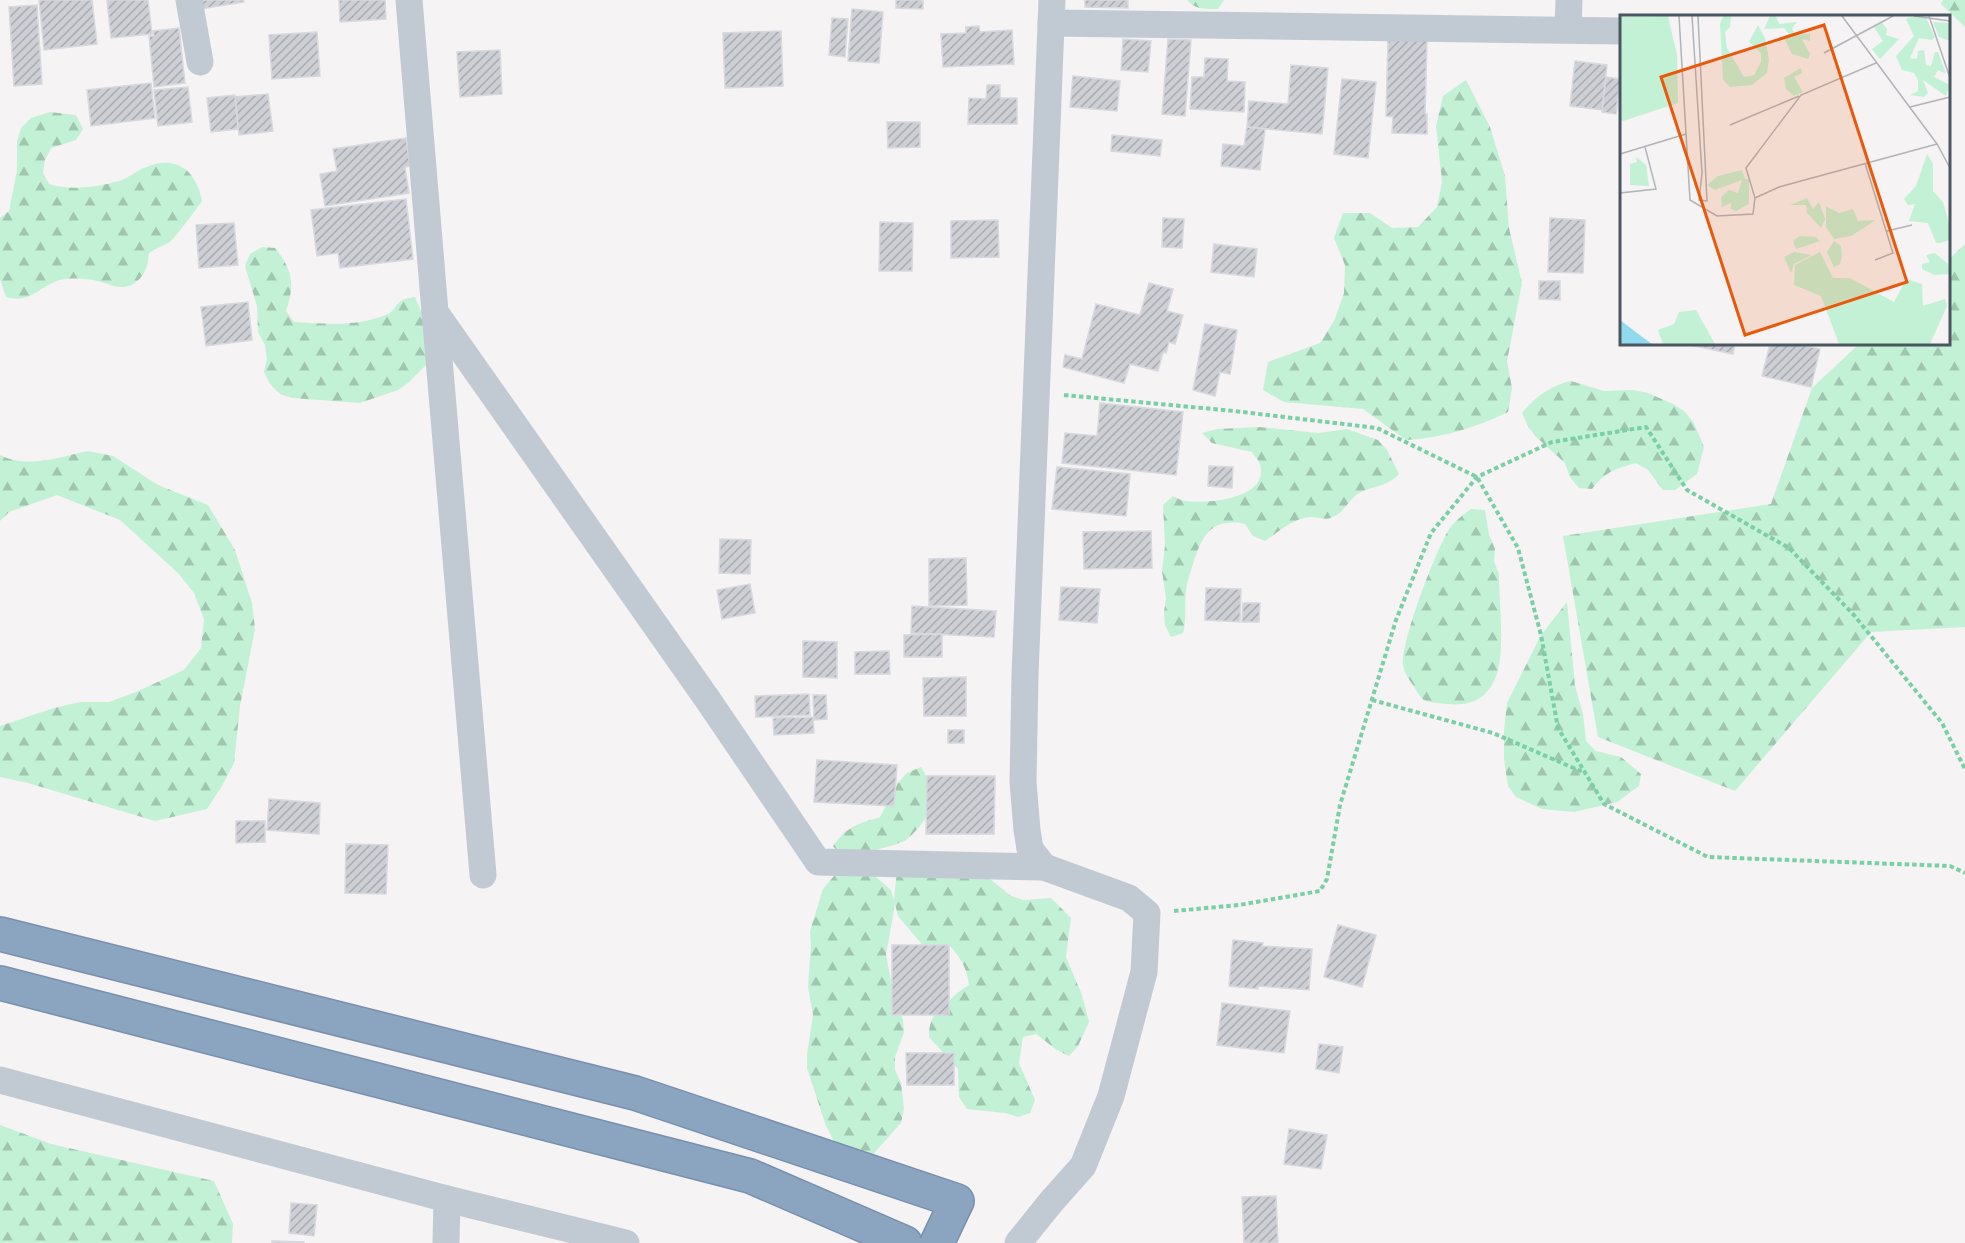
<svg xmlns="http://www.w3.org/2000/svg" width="1965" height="1243" font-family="'Alegreya Sans',sans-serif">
<defs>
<pattern id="forest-firs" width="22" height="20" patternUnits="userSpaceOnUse" patternTransform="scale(1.5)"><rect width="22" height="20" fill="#c3f1d5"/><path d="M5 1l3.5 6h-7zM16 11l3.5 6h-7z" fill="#a0c6b0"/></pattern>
<pattern id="building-hatch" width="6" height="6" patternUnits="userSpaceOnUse" patternTransform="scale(1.5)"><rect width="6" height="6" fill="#cdcfd5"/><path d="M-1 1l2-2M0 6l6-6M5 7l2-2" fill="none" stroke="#a8abb0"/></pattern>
</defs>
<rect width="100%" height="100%" fill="#f5f3f3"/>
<g fill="url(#forest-firs)">
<path d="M1187,0H1224L1218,9C1206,9 1195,10 1187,0Z"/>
<path d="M1943,0H1965V27L1941,4Z"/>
<path d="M1466,80L1490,127L1505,176L1509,228L1522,283L1507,361L1512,388L1508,412C1475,428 1442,438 1406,440L1363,409L1284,402L1263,390L1268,362L1320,343L1334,321L1344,293L1345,265L1334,238L1343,213H1370L1392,228L1418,227L1437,207L1442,182L1436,126L1443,96Z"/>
<path d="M50,112L76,115L83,129L76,140L51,148L45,160L43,173L49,184C70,191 97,187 119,181C128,178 135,172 144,168C175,154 196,169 202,201C199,206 173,240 170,242C163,246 156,248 149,253C148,266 145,277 133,284C120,292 106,282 93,280C81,278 63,277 52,283C34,292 28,303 6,297L0,279V218L9,211L17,170V141L21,128L31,118Z"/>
<path d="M1965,244V627L1871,632L1735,791L1598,737L1563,536L1771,504L1812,388L1859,344H1948L1949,259Z"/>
<path d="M262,247L275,248C293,270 295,285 286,311L294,322C326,324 358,327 388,314C394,311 396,304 401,301C405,298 411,298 415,297L426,322V365L408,383L398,390L360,403L292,398L280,394L270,384L264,372L267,359L265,345L258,332L257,306L245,266L250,254Z"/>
<path d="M1571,381L1604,391L1633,390L1648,393L1673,404L1684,411L1694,423L1704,447L1697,474L1675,490H1663L1648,470L1636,463C1615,469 1606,471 1592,489L1579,488L1570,477L1565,463L1535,436L1528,426L1522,413C1535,397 1551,385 1571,381Z"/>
<path d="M1259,427L1318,433L1347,429L1378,440L1387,450L1399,474C1386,487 1377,485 1361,492C1349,498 1345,512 1333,517C1324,521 1320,517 1311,517C1295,517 1277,533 1265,541L1253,536L1245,524C1211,517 1202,536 1193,564C1190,573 1187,582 1186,591C1184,606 1187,619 1183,633L1171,637L1165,625L1164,612L1166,598L1162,571L1165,545L1163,505L1173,496C1177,498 1182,501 1186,501C1208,504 1270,499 1260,464C1259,460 1254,456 1252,452L1212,443L1202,433L1217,429Z"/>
<path d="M88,451L113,456L158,485L208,505L235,550L252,603L255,629L240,706L234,763L222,786L207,809L155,821L28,783L0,777V726L54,708L80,702H109L136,692L184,670L201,648L204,619L194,593L178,573L120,520L57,495L9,512L0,521V455C27,469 60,457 88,451Z"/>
<path d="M1471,509L1485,510L1489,535L1495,549L1494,561L1499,574C1499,602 1506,656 1495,679C1485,701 1469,706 1447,704C1440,703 1430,703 1424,700C1420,697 1416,690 1413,685C1409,680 1404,672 1403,665C1401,641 1435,553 1448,531C1454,521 1463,515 1471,509Z"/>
<path d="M1567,602L1575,686L1583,714L1586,741L1596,751L1621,757L1641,774L1639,786L1617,802L1574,812L1542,809L1516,797L1508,786L1504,759V730L1507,703L1541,635Z"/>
<path d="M921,767C926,775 933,787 934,797C935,809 916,833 906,840C896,846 856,855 842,856L833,846C847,826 858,824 880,817L898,783L907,773Z"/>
<path d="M900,865L990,879L1011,896L1024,900L1051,898L1071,918L1066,957L1082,995L1089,1022L1078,1046L1069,1056L1057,1050L1036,1034L1023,1037L1019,1063L1035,1100L1030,1113L1018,1117L1005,1113L967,1109L959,1097L958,1069L929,1037C929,1021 933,1014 945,1004C953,997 959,991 969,985C967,968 961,958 949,945L926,949L898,916L895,904L886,955L891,981L903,1020L904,1032L895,1057V1070L901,1083L904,1109L901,1123L875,1152L869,1164H846L826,1126L807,1068V1055L813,1015L808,987L811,945L810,931L823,889L839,870L870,872L891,890L894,901L896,879Z"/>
<path d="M0,1125L51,1144L214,1181L233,1224L232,1243H0Z"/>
</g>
<g fill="url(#building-hatch)" stroke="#d7d9de" stroke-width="1.5">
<path d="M39,0H92L97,44L44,50Z"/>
<path d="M107,0H148L152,34L111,38Z"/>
<path d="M199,0H243L244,2L201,9Z"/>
<path d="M339,0H385L386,19L340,22Z"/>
<path d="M896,0H923V9L896,8Z"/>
<path d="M1085,0H1128V8L1085,7Z"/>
<path d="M37,5L42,84L14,86L9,7Z"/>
<path d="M852,9L883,12L879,63L848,61Z"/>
<path d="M832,18L848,19L845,57L829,55Z"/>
<path d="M979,26L980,32L1012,30L1014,64L943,67L941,34L966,33V27Z"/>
<path d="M179,28L185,83L154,87L149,36H154L153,31Z"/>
<path d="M781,31L783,86L725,88L723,33Z"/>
<path d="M317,32L320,76L272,79L269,35Z"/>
<path d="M1123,39L1151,41L1148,72L1121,70Z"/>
<path d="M1168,39L1191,40L1185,116L1162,114Z"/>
<path d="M1388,39L1427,40L1425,114H1427V134L1392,133L1393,117L1386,116Z"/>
<path d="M500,50L502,94L460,97L457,52Z"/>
<path d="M1205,58L1228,59L1227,81L1245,82L1244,112L1190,109L1192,77H1204Z"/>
<path d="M1575,61L1607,65L1602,110L1570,106Z"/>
<path d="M1291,65L1328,68L1322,134L1247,127L1249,101L1288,104Z"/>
<path d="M1073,76L1120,81L1117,111L1070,107Z"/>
<path d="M1606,77L1620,79L1616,114L1602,112Z"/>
<path d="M1342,79L1376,82L1368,158L1334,154Z"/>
<path d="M151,83L155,118L91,126L87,90Z"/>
<path d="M987,85H1000V98H1017V124H968L969,98L986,99Z"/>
<path d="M188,87L192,122L158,126L154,90Z"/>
<path d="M268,94L273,131L239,135L235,97Z"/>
<path d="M235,95L238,129L211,132L207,98Z"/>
<path d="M887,122H920V147L888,148Z"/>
<path d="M1247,127L1265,129L1260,170L1221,166L1223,144L1244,146Z"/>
<path d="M1112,135L1162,140L1160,156L1111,151Z"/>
<path d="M406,138L410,166L405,167L409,193L325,206L320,174L337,171L333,149Z"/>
<path d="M406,199L413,259L340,268L338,253L317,256L311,210Z"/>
<path d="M1163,218L1184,219L1182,248L1162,247Z"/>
<path d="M1550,218L1585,220L1583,273L1548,272Z"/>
<path d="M998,220L999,257L951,258V221Z"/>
<path d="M880,222L913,223L912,271H879Z"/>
<path d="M234,223L238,265L199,268L196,225Z"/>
<path d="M1214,244L1257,249L1254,277L1211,272Z"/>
<path d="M1539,281H1560V300L1539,299Z"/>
<path d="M1149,283L1173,289L1167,311L1183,315L1175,344L1169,342L1166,353L1163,352L1158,371L1130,364L1124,383L1063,367L1065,355L1082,359L1096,304L1140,315Z"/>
<path d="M248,302L252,340L206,346L201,307Z"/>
<path d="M1205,324L1237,330L1230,374L1220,372L1215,396L1193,390Z"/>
<path d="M1685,344H1735L1733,354Z"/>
<path d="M1770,344H1798L1820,349L1811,387L1762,376Z"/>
<path d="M1100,403L1183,412L1176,475L1062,463L1065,433L1097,436Z"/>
<path d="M1209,466L1233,467L1232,488L1208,486Z"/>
<path d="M1057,467L1130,474L1126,516L1052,509Z"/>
<path d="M1151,531L1152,568L1084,569L1083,532Z"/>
<path d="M720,539L751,540L750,574L719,573Z"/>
<path d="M966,558L967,605L929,606V559Z"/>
<path d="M750,584L755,613L722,619L717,590Z"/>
<path d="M1061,587L1100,589L1097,623L1059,620Z"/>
<path d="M1206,588L1241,589L1240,622L1205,620Z"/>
<path d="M1243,603H1260L1259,622H1242Z"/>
<path d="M912,606L996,611L994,637L911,633Z"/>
<path d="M942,634V657H904V635Z"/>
<path d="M803,641L837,642V678L803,677Z"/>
<path d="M889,651L890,674H855V652Z"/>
<path d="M966,677V716H924L923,678Z"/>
<path d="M809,694L810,715L756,717L755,696Z"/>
<path d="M813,695H826L827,719L814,720Z"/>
<path d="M813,717L814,733L774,735L773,718Z"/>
<rect x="948" y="730" width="16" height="13"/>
<path d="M817,760L897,765L894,806L814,802Z"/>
<path d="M927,776H995L994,834H926Z"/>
<path d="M269,799L320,803L319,834L267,830Z"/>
<path d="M236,821H265V842L236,843Z"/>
<path d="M346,844L388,845L386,894L345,893Z"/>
<path d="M1338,925L1376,935L1362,987L1324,977Z"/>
<path d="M1233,940L1263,943L1262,946L1312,949L1309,990L1258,986V989L1229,986Z"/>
<rect x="892" y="945" width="57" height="70"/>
<path d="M1222,1003L1290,1011L1284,1053L1217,1045Z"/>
<path d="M1319,1044L1343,1047L1339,1073L1316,1069Z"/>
<path d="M906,1053H954V1085H907Z"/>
<path d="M1289,1129L1327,1135L1321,1169L1284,1164Z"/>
<path d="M1276,1196L1278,1243H1244L1242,1197Z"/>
<path d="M291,1203L317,1205L314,1236L289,1233Z"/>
<path d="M272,1241L304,1242V1243H272Z"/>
</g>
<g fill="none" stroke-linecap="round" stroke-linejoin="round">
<defs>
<g id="highway">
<path d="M0,934L635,1093L957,1201L937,1243"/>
<path d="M0,983L750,1176L905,1243"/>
</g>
</defs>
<use href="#highway" stroke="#7690ad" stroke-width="36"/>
<g stroke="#7ad0a6" stroke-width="4" stroke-dasharray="4.5 3" stroke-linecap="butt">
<path d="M1064,395L1234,411L1377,428L1477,477L1518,548L1541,635L1558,728L1604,804L1708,857L1950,866L1965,873"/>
<path d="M1372,700L1493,733L1585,773"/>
<path d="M1174,911L1239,905L1320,891L1327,879L1340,805L1396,620L1431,533L1477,477L1552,442L1646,427L1687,490L1789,548L1853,614L1942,723L1965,769"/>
</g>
<g stroke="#c1cad2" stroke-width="27">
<path d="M189,0L200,62"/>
<path d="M409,0L435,312L708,700L818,862L1044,867L1129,898L1147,913L1144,972L1111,1096L1083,1166L1051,1202L1018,1243"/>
<path d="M1051,23L1622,31"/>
<path d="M1568,29L1569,0"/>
<path d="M435,312L483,875"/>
<path d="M1044,867L1030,849L1027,830L1023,782L1025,675L1052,0"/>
<path d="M0,1080L447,1199L626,1243"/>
<path d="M446,1243L447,1199"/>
</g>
<use href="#highway" stroke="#8ba5c1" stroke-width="33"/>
</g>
<g transform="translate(1620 15)">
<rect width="330" height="330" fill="#f5f3f3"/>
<path d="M48,1L57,40L58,88L0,107V2ZM111,1L110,12L105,17L107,33L124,62L134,60L141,47V38L129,27L138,10L145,23L149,44L147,58L132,70L110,72L103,65L100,9L103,1ZM150,1H156L159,9L177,7L172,14L176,20L190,19V26L182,24L190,39L188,44L172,39L165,25L169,19L164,13L144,14ZM291,2L306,3L315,22L312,25L299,23L290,43L297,44L298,36L304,35L306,50L311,51L315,37H318L326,59L318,55L314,62L330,70L326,81L303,65L308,78L304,82L290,80L298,76V65L294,58L282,55L276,41L294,21L286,4ZM313,7L330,8V26L319,22ZM262,8L267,14L266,20L279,24L260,44L252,34L263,26L254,12ZM181,53L182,58L174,62L183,77L174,81L166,74L164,63ZM307,139L313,149V176L323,187L330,212V225L320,228H316L308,208L289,206L295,189L288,190L284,184L296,171ZM16,142L26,150L29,171L10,170V149L17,147ZM122,155L125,164H129V189L116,196L111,194V188L102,192L101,182L109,175L118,178L122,165L95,175L87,170L98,161ZM187,183L193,194L199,187L205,204L201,213L187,198L186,190H170ZM206,191L219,198L233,194L238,206L256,205L231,221L214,224L206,212ZM180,221L196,222L200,226L176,234L173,226ZM214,226L221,231L222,242L220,249L214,252L207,237ZM174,237L192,240L174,249L171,258L164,242ZM200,237L213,263H230L274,287L286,264L302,269L303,291L325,284L327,291L310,329H219L201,281L174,270L175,250ZM315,238L328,249L330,259L314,260L302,254V249L310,247L306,240ZM76,295L95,329H43L38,315L54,309L59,297Z" fill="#c3f1d5"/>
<path d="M0,305L21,321L32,329H0Z" fill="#90daee"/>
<path fill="none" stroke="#b1b4b9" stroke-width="1.5" d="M59,1L70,185L97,201L133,199L135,183L126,153L181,80L256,48M72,1L82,158L79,185L87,186L78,1M222,1L317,129L330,153M294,1L330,6M309,1L330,63M204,38L273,1M290,92L330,82M110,110L179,81M0,139L66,119M245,148L273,238L255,245M0,178L36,174L25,132M135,183L159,172L317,129M267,216L292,210"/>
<path fill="#e8590c" fill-opacity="0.15" stroke="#e8590c" stroke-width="3" d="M204,10L287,267L125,320L41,62Z"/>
<rect width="330" height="330" fill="none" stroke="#4a5661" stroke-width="3"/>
</g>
</svg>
